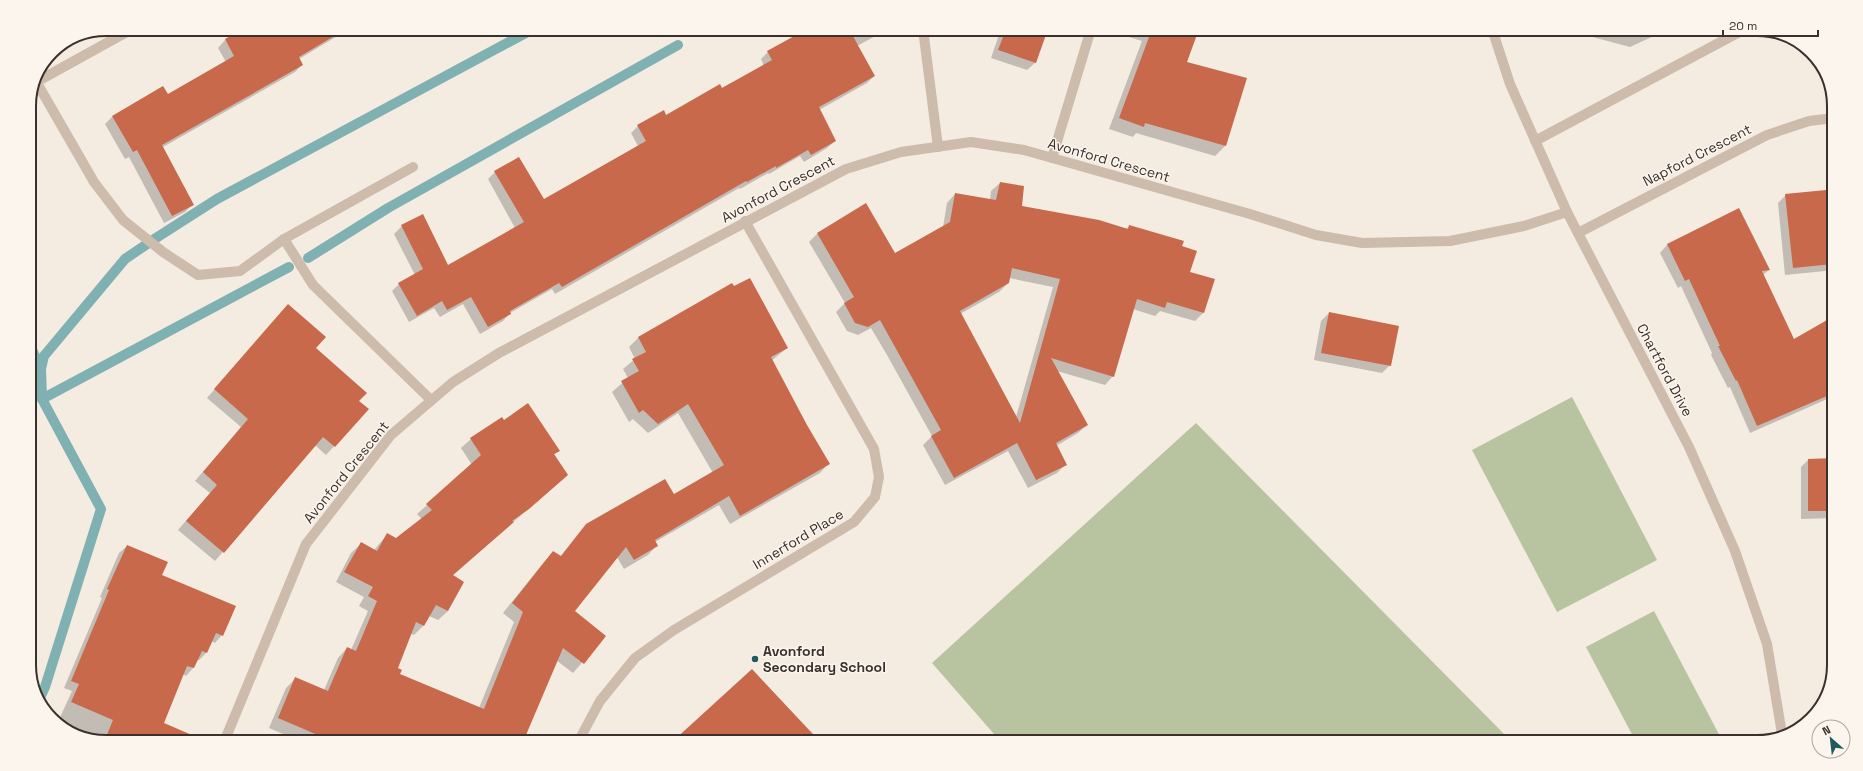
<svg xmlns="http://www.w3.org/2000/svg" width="1863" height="771" font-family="'Space Grotesk',sans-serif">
<rect width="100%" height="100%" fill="#f4ebe1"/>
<g fill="#b8c4a0">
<path d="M1572,397L1657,560L1557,612L1472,450Z"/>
<path d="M1196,423L1512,742H1001L932,663Z"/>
<path d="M1654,611L1723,742H1636L1586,647Z"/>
</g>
<g fill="#0003" fill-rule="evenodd">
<path d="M245,29H349L299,59L302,65L295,72L163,147L193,204L185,212L164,223L129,157L125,159L105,124L112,117L163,87L167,95L226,62L218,48L225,40Z"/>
<path d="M809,29H885L881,33L857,46L874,76L867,83L819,110L835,141L827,148L804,162L800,156L769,174L768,173L740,189L739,188L555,294L552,289L510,313L503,321L480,334L463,304L440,317L434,308L409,322L392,291L399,284L415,275L394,234L402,226L423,216L448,266L515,228L488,179L495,172L543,201L638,146L631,133L638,126L666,117L764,66L761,59L768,52Z"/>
<path d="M1001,29H1047L1035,63L1027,70L991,58Z"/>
<path d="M1109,29H1198L1185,63L1225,146L1215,156L1136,133L1133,137L1109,129L1142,41L1109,31Z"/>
<path d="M1591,29H1669L1630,47L1585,35Z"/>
<path d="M1000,183L1020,206L1126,229L1130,226L1181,247L1203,313L1195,321L1160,311L1155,316L1133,309L1113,376L1105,385L1057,371L1087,425L1078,433L1056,446L1066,464L1057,473L1028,488L1008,451L945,485L923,445L932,436L887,355L871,328L858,335L847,331L836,312L845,303L809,242L817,234L895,254L943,227L947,203L955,194L990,200L991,191ZM1009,278L1053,287L1016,417L960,314L999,292L1008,283Z"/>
<path d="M1786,195L1832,264L1825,271L1785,275L1778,203Z"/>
<path d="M1739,210L1769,270L1763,275L1793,340L1834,317V396L1750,433L1730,387L1728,388L1711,355L1712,353L1681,286L1678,288L1660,253L1667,245Z"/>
<path d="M732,284L787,348L771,361L806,426L829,463L820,473L730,524L719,505L655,542L657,545L648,555L624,569L617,557L573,611L605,636L573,673L556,660L522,742H296L297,740L269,728L286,688L296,678L324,690L338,658L347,648L351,650L368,611L359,606L364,597L336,582L351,553L361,544L374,550L387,535L396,539L422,519L417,514L472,465L461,448L471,439L503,421L558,451L554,455L567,475L452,576L448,611L438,620L429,616L423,626L414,635L411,634L396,669L399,675L479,708L514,622L503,613L544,562L553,552L560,557L587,525L674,496L713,473L678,413L648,433L633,419L629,422L612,392L628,378L623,369L635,359L629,347L638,338Z"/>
<path d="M1329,313L1390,365L1382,373L1314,360L1321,321Z"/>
<path d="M280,314L315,348L358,401L368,409L326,455L315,445L215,561L178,530L210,493L195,481L241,427L207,398Z"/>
<path d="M1834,459V518L1801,519V467L1808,460Z"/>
<path d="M127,546L222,635L215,643L211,641L206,653L199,660H197L193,668L186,676L183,674L163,724L106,742L77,736L58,722L72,691L64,688L102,598L100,597L119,553Z"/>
<path d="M1834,571V623H1826L1828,577Z"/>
<path d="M752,670L821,742H674Z"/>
</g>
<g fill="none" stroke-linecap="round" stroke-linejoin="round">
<g stroke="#7fb0b2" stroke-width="10">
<path d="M308,258L388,208L678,45"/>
<path d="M29,343L41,369L42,399L101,509L45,687L40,698"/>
<path d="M41,369L44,356L125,259L156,238L217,199L533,29"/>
<path d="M42,399L289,267"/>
</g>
</g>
<g fill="#c8694b" fill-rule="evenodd">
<path d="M243,29H346L299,57L303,65L162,145L194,205L172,216L137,150L133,152L112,116L163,86L168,94L234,56L225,39Z"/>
<path d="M807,29H849L875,76L819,107L836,141L811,155L808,150L776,168V166L747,182L746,181L562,287L559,283L510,311L511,314L488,327L471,297L447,310L442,301L417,316L398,283L423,269L401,225L423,214L448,265L524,222L494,171L519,157L544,199L646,141L637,125L664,110L666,115L720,84L722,88L772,60L767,51Z"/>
<path d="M1006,29H1048L1036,63L998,50Z"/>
<path d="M1152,29H1199L1187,62L1247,78L1226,146L1145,123L1144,127L1119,118Z"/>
<path d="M1000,182L1024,186L1022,206L1099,220L1128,229L1129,225L1184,241L1182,246L1197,251L1190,272L1215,279L1204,313L1167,302L1165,308L1137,299L1114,377L1051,358L1088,425L1056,443L1067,465L1036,480L1017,443L954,478L931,436L941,430L895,347L880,320L868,327L855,323L844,303L854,297L817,233L866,203L895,253L950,222L955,193L996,200ZM1012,268L1060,279L1020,423L960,311L1009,283Z"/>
<path d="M1826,190L1833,264L1793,268L1785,194Z"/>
<path d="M1739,208L1770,270L1762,271L1794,339L1834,316V393L1757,426L1737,380L1736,381L1718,346H1720L1689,279L1685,281L1667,244Z"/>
<path d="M750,278L788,348L771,357L807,425L830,464L740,516L729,496L655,540L658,546L634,560L626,547L575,611L606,636L584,664L563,648L523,742H334L278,718L295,677L328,691L347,647L356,651L377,601L368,596L373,587L344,572L361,542L377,551L387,533L396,538L432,510L426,504L481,455L470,438L502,417L504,420L528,403L560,451L554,454L568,475L529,509L512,521L514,522L453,575L464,582L448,611L436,605L424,626L416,622L398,668L402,670L400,674L484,709L523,612L512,603L553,551L561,556L586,524L665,479L674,494L724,465L688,404L658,424L643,410L639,413L621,381L639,371L632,359L646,352L638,337L732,283L734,286Z"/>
<path d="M288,304L326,337L316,348L367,393L359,401L369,409L335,447L323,437L224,553L186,521L217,485L203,472L248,419L214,389Z"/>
<path d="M1329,312L1399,326L1391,366L1321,353Z"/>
<path d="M1834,458V511H1808V459Z"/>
<path d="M127,545L168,562L162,575L236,606L223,636L216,633L207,653L202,651L194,668L187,666L164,723L208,742H104L113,720L71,702L79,684L71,681L109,590L107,589Z"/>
<path d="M752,669L820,742H672Z"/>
</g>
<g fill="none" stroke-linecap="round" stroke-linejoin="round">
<g stroke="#cdbbac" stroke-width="10">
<path d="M37,83L94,182L123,220L163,252L198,275L240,271L284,239L413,167"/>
<path d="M1535,141L1745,29"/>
<path d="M1052,158L1091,29"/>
<path d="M284,239L313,285L431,400"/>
</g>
<g stroke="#cdbbac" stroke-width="10">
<path d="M923,29L938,147"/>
<path d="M1492,29L1510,84L1567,212L1689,447L1735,551L1767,644L1782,734"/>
<path d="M38,81L132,29"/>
<path d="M1578,233L1767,135L1809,121L1834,118"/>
<path d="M224,742L306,544L391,435L453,382L499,353L846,169L901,152L971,142L1024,150L1250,214L1316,235L1362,243L1450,241L1524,226L1567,212"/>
<path d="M578,742L600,701L635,658L674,630L854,522L875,497L879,477L874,449L745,221"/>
</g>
</g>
<circle fill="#1f5a5e" stroke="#fbf5ee" stroke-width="1.5" cx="755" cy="659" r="4"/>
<g text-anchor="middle" stroke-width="3" stroke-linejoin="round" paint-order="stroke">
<g font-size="14" fill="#3b302b" stroke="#fbf5ee">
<text transform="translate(1697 155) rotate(-27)" y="5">Napford Crescent</text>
<text transform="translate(1109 160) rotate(16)" y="5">Avonford Crescent</text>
<text transform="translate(778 189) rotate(-28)" y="5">Avonford Crescent</text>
<text transform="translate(1665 370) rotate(62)" y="5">Chartford Drive</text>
<text transform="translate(346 472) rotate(-51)" y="5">Avonford Crescent</text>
<text transform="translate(798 539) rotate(-31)" y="5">Innerford Place</text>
</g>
<g font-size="14" font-weight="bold" fill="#3b302b" stroke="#fbf5ee" text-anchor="start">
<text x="763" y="656">Avonford<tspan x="763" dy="16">Secondary School</tspan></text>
</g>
</g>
<path d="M0 0H1863V771H0ZM106 36H1757A70 70 0 0 1 1827 106V665A70 70 0 0 1 1757 735H106A70 70 0 0 1 36 665V106A70 70 0 0 1 106 36Z" fill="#fbf5ee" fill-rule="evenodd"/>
<path fill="none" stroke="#3b302b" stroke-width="2" d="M106 36H1757A70 70 0 0 1 1827 106V665A70 70 0 0 1 1757 735H106A70 70 0 0 1 36 665V106A70 70 0 0 1 106 36Z"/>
<g transform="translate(1831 739) rotate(332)"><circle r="19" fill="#fbf5ee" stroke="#aea6a0"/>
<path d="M0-3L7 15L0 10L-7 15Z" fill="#1f5a5e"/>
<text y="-6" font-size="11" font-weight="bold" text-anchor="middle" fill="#3b302b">N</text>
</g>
<path d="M1723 30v6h95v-6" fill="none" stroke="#3b302b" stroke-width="2"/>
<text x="1729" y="30" font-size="12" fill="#3b302b" stroke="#fbf5ee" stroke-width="3" paint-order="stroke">20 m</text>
</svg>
